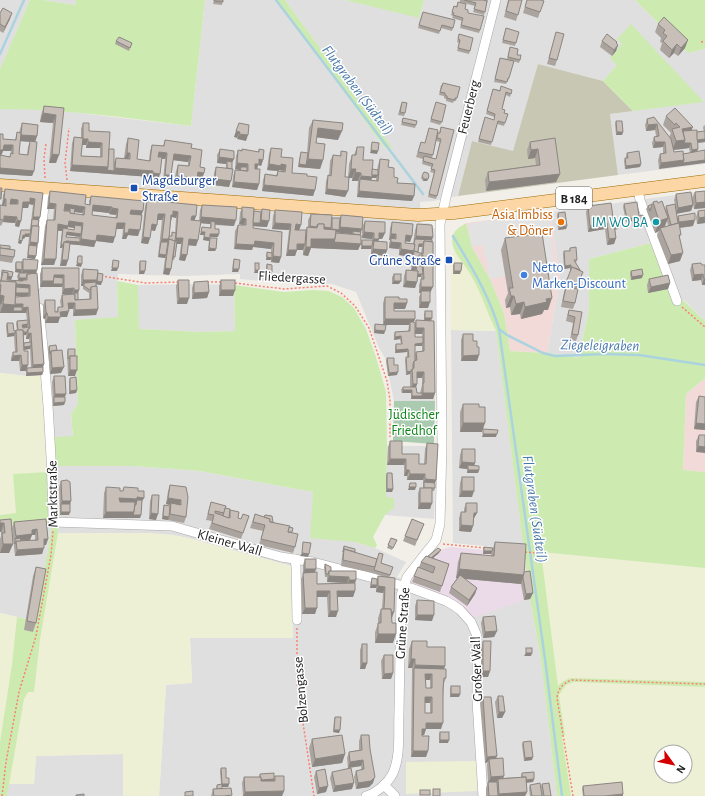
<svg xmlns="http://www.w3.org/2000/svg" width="705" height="796" font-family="'Alegreya Sans',sans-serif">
<rect width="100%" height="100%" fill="#f2efe9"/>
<g fill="#e0dfdf">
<path d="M0,0H30L0,69Z"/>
<path d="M43,0H76L75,5Z"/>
<path d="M205,0H277L384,147L392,149L285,0H345L419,17L424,0H635L688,53L705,49V164L618,175L610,114L704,101L617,39L622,44L617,65L603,81L538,64L513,152L472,141L458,196L433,201L420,202L421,223H429L435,229V401H394L385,358L379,348L356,292L332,284L308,282H272L240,279V274L182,276L118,274L117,281L118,317L75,321L78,404L71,414L73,437H54L42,375L26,376L0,373V109H28L62,111L191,126Z"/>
<path d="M705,191V321L684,300L676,305L651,243L589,259V309L579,358L547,353L560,279L550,212Z"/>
<path d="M194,284L234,285L235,331L202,332L138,329V285Z"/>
<path d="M451,330L496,331L524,550L453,543Z"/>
<path d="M387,446H436L434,519L385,515L394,507L386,497Z"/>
<path d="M56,465L134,466L200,471L313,492L355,542L375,548L406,562L397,577L448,599H530L541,659L557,796H159L166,685L192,683L190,638H293L291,566L188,538L173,535L147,533H58L59,518Z"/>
<path d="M51,523V532L43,578L26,619L0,613V527Z"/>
<path d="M124,754L123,796H7L8,784H34L36,756Z"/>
</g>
<g fill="#f2dad9">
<path d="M550,212L560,279L547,353L510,351L504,313L490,279L472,247L466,223Z"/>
<path d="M705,378V472L683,470L686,394Z"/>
</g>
<path fill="#ebdbe8" d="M451,547L525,554L530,599L524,600L473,618L448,599L410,583L415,572L437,551Z"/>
<path fill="#c7c7b4" d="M538,64L603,81L633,111L610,114L618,175L458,196L472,141L513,151Z"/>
<g fill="#eef0d5" fill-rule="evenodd">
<path d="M453,250L468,269L481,293L496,331L451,330V264Z"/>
<path d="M0,373L26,376L42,375L49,471L16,513L0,515Z"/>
<path d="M58,533H147L173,535L188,538L291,566L293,638H190L192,683L158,685H166L159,796H123V754L36,756L34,784H8L24,699L28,692L34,691L40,640Z"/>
<path d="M541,552L705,568V682L570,679L558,687Z"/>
<path d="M0,613L17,617L12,664L0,742Z"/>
<path d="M574,682L705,687V796H571L562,736L565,735L559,694L566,685ZM661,752H685V776H661Z"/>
<path d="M477,761L478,791L406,794V762Z"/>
</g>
<g fill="#cdebb0">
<path d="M30,0H43L75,5L76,0H205L191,126C128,118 64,109 0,109V69Z"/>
<path d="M277,0H285L393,149L384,147Z"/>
<path d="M345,0H424L419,18Z"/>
<path d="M635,0H705V49L688,53Z"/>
<path d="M631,24L704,102L633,111L603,81L617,65L610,58L622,44L617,39Z"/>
<path d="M466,223L472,247L490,279L504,313L510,351L547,353L579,358L589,309V259L651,243L676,305L683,300L705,321V378L686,394L683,470L705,472V568L541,552L558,686L562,682L570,678L705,682V687L574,682L566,685L559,695L565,735L562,736L571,796H557L541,659L530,599L496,331C486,310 480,288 467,269C460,258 452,252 452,239C453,230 460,227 466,223Z"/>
<path d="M117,281L138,285L139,329L202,332L235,331L234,285L284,292L313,290L329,291L342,297L354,308L366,329L376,357L386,392L387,446L386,497L394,498V508L385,515L373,537L377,545L375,548L355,542L310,538L313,492L200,471L134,466H56L59,518L58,533L40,640L34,692H28L24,699L7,796H0V742L12,664L17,617L26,619L33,632L51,532V523L0,527V515L16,513L13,474L49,472L42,375H50L54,437L73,436L71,414L78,404L75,320L118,317Z"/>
</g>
<path fill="#aacbaf" d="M394,401H435L434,444L393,441Z"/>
<path fill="#e2e2e2" d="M548,212L557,287L546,289L538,241L500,248L505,276L490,279L483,245L472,247L468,224Z"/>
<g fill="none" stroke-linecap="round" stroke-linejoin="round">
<g stroke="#aad3df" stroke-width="2.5">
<path d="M276,0L423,194"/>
<path d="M0,54L24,0"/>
<path d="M453,236C471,266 489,295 499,329L545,659L562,796"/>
<path d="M499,329L507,335L543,353L555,356L606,354L639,355L705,365"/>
</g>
<defs>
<g id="minor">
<path d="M638,189L640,200L677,301"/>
<path d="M37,285V268L46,188"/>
<path d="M39,308C47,379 52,451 53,522L172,526L281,557L313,562L411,588L446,601L453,605L460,610L471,622L477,636V701L483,796"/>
<path d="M295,559L296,567L297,620"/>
<path d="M384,785L395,796"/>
<path d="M366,796C377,793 388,783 393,773C401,755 398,731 399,712C400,673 400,634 401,595L407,577L436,540L440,524L442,445L440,224L447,193L496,0"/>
</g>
<path id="major" d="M0,185L418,215L454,213L705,181"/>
</defs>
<use href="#minor" stroke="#a9a9a9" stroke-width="10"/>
<use href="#major" stroke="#a06b00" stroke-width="13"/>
<g stroke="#fa8072" stroke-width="1.5" stroke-dasharray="2 2" stroke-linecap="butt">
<path d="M701,42L705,41"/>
<path d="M45,178L44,158L46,144"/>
<path d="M67,180L65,163L69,128"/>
<path d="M101,276L146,283L179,282"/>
<path d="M207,282H221"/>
<path d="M235,283L284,289L327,286L341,293L355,306L369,328L387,381L390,400V437"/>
<path d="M682,307L705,327"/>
<path d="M443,544L485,548"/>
<path d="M525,552L537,553"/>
<path d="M297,628V683L314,796"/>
<path d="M2,796L6,762L19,692L36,636L51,555L53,531"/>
<path d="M573,796L557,698C558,689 562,684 571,680L705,684"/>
</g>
<use href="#minor" stroke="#fff" stroke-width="9"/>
<use href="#major" stroke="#fcd6a4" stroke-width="12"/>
</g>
<g fill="#aba49e" fill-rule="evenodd">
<path d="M214,0H223L222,5L213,4Z"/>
<path d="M460,0H488L484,15L473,12L475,6L460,2Z"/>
<path d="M508,0H522L516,21L504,17Z"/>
<path d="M527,0L540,12L538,18L523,13Z"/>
<path d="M458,2L465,9L480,30L479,33L460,28L462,21L452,18L453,16L451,15L454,6L456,7Z"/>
<path d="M423,12L453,28L452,31L441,28L439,34L418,28Z"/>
<path d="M0,13L10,19L3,33L0,31Z"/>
<path d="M658,24L685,48L678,56L674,53L669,58L660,50L662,43L660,42L661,38L655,32Z"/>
<path d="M505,31L516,43L515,46L502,43Z"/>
<path d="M556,32L557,60L555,66L547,64Z"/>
<path d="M459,34L470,51L469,54L457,51L459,43L457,42Z"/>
<path d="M116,41L132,43L129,51L115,44Z"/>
<path d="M602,41L616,44L618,45L616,51L612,56L600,47Z"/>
<path d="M510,47L517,55L520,60L519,63L513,61L509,78L508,81H507L506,84L494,82L500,58L507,59Z"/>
<path d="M441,85L460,87L456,101H454L453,103L446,101V99L444,98V96L439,95Z"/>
<path d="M493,89L500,90H512L510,97L506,95L502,109L504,113L508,114L504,126L497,124L491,145L478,142L484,120H494V117L486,114Z"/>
<path d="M436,102L442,122L440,125L430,122Z"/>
<path d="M401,104L405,113L404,116L398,115Z"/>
<path d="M44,106L64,108L56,163H49L53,123L40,122L41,115Z"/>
<path d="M666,116L692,130L697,132L704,131L703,128L704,125L705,126V142L697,143L698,149L659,169L658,160L660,154L663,153V147L653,148L652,143L654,137L656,136L655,130L646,131L645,125L647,119L654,117L669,137L671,133L663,125ZM689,148L690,153L683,154L674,152L673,150L682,149Z"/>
<path d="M403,118L416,125L415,128L401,125Z"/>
<path d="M313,120L338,140L317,137L316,143L323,160L320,169L298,167L300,155L301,152L307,153L309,128Z"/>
<path d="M616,121L623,132L622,135H616L615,124Z"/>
<path d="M22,123L38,125L37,136L35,142H37L34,171L32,176L0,174V134H3V139L15,140L17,132L19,133L20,129ZM20,141L30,142L28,147L27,155L19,154ZM3,151H11L10,156H1Z"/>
<path d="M83,123L89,131L109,149L114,163L116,158H124L126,144L128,138L137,159L149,161L150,151L152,145L163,146L165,140L191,148L200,167L204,173L202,179L197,178L195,184L174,182L176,171L178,165L188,166V162L173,160L169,181H163L165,159H162L158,180L151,179V177L70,171L72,143L74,137H81V129ZM82,145H86V148H100V157L81,156Z"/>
<path d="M441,127L437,196L436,199L428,197L434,173L430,172L432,167L422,164L423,159L416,157L421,142L425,143L429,128L439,133ZM436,141L440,142L436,159L432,158Z"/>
<path d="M530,142L560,174L556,182L486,191L485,180L488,172L536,165L535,158L528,159L527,150Z"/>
<path d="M357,147L363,160L372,169L377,170L378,165L380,159L388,167L397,183L414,196L412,201L357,197L358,181H352V178H349L348,191L345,197L325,194L326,181L328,175L329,176L330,161L333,155L340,156L341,151L345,177H348L349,164L352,155H354ZM372,178H376V181L371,180Z"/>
<path d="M271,148L281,157L292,173L307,176L315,190L313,196L262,191L263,180L265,174L276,175L278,171L267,170L269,154ZM279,170L284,171L283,172L279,171Z"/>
<path d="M220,149L232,162L229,187L213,185L214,173L216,167L226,168V164L217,163V155Z"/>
<path d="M242,149L258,152L259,149L263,160L261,166L258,165L257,169L259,184L257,190L232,187L233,176L235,170H240L235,169L236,156L238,150L241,151Z"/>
<path d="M627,153L641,164L640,167L625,169L624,161L625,158H626V156Z"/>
<path d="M422,176L428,179L427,181H423L421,178Z"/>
<path d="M5,189L43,193L39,220L38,243L35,259L27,258L29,237H25L24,239L23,238L21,244L18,243L21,230H30L33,205L29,204L28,208H22L19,227L15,226V223L3,222L1,226L0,225V205L4,206V205H2L3,195Z"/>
<path d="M50,191L85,204L89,205V201L91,196L142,215L138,236L128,235L126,239H122L123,229H116L113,243L96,241L94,247L70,244L68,260L66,266H60L62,248H60L62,231H57L54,265H41L45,226L47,220H53L54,209H47L48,197ZM92,211L109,213V214L116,215L115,218L92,215ZM74,212L82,213V215L74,214ZM68,227L74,228V230L67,229ZM67,235L80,237V236V238L66,237Z"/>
<path d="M705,191V208L694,209L692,198L695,192Z"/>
<path d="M676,194L693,205L691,211L676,213L677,219L678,216L693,226L680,228V261L668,264L657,236L659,231L655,233L646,209L648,206L652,204L653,202L658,203L665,211L666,206L675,204L674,200ZM667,221L668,226L665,227Z"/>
<path d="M147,200L196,216L194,221H199L200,210L202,205L234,226L215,225V229L218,237H210V238L216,249L215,251H208L209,241L203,240L204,235H200L202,227L210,228V224L200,223L198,240L196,246L188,245L185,261L179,260L181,244H177L174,260H172L171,269L169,275L163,274L165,258L158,257L162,220H157L155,231L151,230L150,238L148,244L141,243L145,206ZM172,217L176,218L175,233L172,232L171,236H169L171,221Z"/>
<path d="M624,204L639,216L646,222L645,225L632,227V221L626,222L623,207Z"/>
<path d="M588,206L618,229L615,230L616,238L614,244L607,245L605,229L588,232L586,212Z"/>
<path d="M242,207L254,211L261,212L262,209L267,227L253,226V228L282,232L281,257L279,263L271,262V260H266V255L267,252L271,253V249L253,247L252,250L234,249L235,231L238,225H244L239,224L240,213Z"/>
<path d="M275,210L299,230H306L307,227H308V220L311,214L332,220V218H340L341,215L362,229L361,232L358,250L311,248L308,256L303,255V250H297L295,256H286L289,230L272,229L273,216ZM336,232L352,234L336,233Z"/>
<path d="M705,210V223L697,224L696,217L698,211Z"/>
<path d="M558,213L567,226L566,229L558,230L557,216Z"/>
<path d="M365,221L385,233L382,239H379L378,242L387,250L385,256L371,254V248L361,249V243L362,240H372V239L362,238V227Z"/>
<path d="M392,222L412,236L410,242L405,241V243L413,244L415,230L417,224L433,237L432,240L430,293L428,308H419V297L421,293H419V285L421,279V277H417V282L415,288L403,287L404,276L406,270L411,271L412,257L399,255V249L389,248V244L390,240H389L390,228ZM419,247H422L421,253L418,252ZM419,255H421V259H419Z"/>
<path d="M505,238L548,310H544L542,314L521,319L520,314L511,315L510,307L506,308L505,300L508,293L501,250Z"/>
<path d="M0,245L10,249L14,257L12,263L0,261Z"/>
<path d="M570,248L577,260L576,263H575L580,270L583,272L577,288L575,303L573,309L561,307L564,292L565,288H564L570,273V268L564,269L563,254L564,251H569Z"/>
<path d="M23,259L37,270L36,273L44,364L43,367V372L42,375L26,376V371H20L19,361H11V358L13,352H15L14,336L7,337L6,326L7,323L14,331L17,330L16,324L17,321L27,320L26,313H0V281L2,270L12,277L11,280L7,279V280L22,281H18L17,276L19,273H21L15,272V265L16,262H22ZM16,296H28L16,297ZM23,335H26V339H29V342L24,343ZM30,349L31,368H27L24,350Z"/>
<path d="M234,259L239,269L238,272H232L233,262Z"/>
<path d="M140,261L145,271L144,274H139V264Z"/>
<path d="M454,263L460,274H453V266Z"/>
<path d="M267,264L272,272L271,275H266V267Z"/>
<path d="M692,264L702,265L705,285H702L701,280L692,281L690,270Z"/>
<path d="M42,268H79V290L78,293V299H89V293L83,289V286H81V275L83,269L98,273L101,285L96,284L98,309L96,315L73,316V309H69L67,317H60L58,323H45V319L43,318V306L45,300L56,312L58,307H61L60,301L62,295L66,294H62V287H40V274Z"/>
<path d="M631,271L642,278L631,280L630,274Z"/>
<path d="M394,274L399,284H392V277Z"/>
<path d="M649,279L670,283L668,289L648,293L647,285Z"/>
<path d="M178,280L187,304H177L176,286Z"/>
<path d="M221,280L235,290L233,296H219V286Z"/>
<path d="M194,282L209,292L207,298L192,299V288Z"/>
<path d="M385,297L399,299L407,303L405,309H394V311L415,319L414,322L415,323L416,320H424V314L425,311L431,321L435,393L433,399H411V393H402L401,390L403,387H410V374L406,375L405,360L406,357H407V352L395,353V347L396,344H401L400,339L394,340V335L395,332L408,331L409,325H386L385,331L384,334L374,333V327L375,324L383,325V303ZM415,334H422V337H415ZM415,346H422V351L416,352L415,354ZM417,378H422V385L420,393H417L416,387L417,384Z"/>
<path d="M569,310L582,312L578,335L576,341L570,340L573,323L566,321L567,316Z"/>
<path d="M463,334L473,341L477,347L479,355L477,361H461V340Z"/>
<path d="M49,346L57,350L61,373L50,374L48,349Z"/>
<path d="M68,349L75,356V376H68L67,352Z"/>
<path d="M387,358L394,365L397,375L388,376L386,361Z"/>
<path d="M54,376L66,394L65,397V402L64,405L53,406L52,382Z"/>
<path d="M70,378L77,390L76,393L69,394V381Z"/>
<path d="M699,396L705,397V430L694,429L696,402Z"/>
<path d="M463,404L479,407L482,432H460V412Z"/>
<path d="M699,435H705L696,452V441Z"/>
<path d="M390,441L402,454L419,464H424L425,449L427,443L436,480L435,483V488L434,491H432V503L430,509H418V493L420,488H423V480H407V476H404V465H387L388,447Z"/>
<path d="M462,449L475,463L474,466L479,470L478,473H467V469L459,468L460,455Z"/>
<path d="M387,473L393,489L392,492H386V476Z"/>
<path d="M462,477L472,497H459L460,483Z"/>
<path d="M61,481L71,501L70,504L69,515H60L59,487Z"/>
<path d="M170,485L186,487V517L184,523L162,519L163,508L164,505L170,506V505L166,504L168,491Z"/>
<path d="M106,487L122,491L124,487L138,491L144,498L142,500L141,515L140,518H103L104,493Z"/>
<path d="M152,495L156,520L149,519L150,501Z"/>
<path d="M211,502L225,508L229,513L230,510L238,518L241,519L243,514L249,516L241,539L209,529L212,521L206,520Z"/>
<path d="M466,503L477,513L474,518L473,526L471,532L459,531V518L461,512H464V509Z"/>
<path d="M255,514L264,517L265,515L273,522L289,527L292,532L295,547L293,553L259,545L263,531L250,528Z"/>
<path d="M11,519L13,544L9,553H0V539L1,536V532H0V520Z"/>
<path d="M46,519L48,539L46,545H44L42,554L15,556L12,528L14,522ZM32,535H35V540H30Z"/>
<path d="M412,519L424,524L415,546L403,541Z"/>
<path d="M391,538L397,540L392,550L387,548Z"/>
<path d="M495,542L524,572L533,593L530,599L524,600L521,584L465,579L477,588L475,594L467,606L449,593L451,587L457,578H456L458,562L461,553L491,556V554H483V550L484,547L493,548Z"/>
<path d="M344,546L355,552L381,563L393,567L389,578L393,643H375V632L378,624V618L381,609H382L383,593L376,592V588H370L371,581L372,578L377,579L378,576L385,577L373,573L341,566L343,549Z"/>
<path d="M439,553L433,558L449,564L440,592L412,582L418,567H419L421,562L428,556Z"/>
<path d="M305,559L315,573L317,584L347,583L327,582V577H325L324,567L325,564L331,571L356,580L355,583V591L353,597H338L336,617H328L327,597H317L315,614H302L301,579L303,575V565Z"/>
<path d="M36,567V623L33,632L24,630L33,576Z"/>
<path d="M417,600L432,621L415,620V606Z"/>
<path d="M483,617L497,631L494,637L483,638L481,623Z"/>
<path d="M412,641L427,647L445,666L444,669L446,678L444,683L441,729H426L424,735H422L428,751L426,757H411L412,668H408L409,649ZM426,680H430V688H426ZM425,703H430V713H425Z"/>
<path d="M483,641L490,671L488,677H481V647Z"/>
<path d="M362,644L367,663L365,669H360V650Z"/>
<path d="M384,655L393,673L391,679H382L381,661Z"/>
<path d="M451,686L460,694L459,697H450V689Z"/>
<path d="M498,696L505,712L502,718H497L495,702Z"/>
<path d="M483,697L496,758L503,778L521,777L522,773L534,779L533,782L526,783L527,792L525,796H486V788L488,782L487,764L488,762L485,763L480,703Z"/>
<path d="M335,717L340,730L339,733L333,732L334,720Z"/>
<path d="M440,732L448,743H439V735Z"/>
<path d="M361,735L373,783L369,787L356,789L354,777L356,771L361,770V766L348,768L347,758L349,752L359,750V741Z"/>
<path d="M312,739L345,754L342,763L312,767L309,748Z"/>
<path d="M523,742L532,760L524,761L522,745Z"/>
<path d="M221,768L229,784L228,787H222V789L232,795L231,796H211L213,789H216L217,785L221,784L220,771Z"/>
<path d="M316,771L326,792L317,794L314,777Z"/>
<path d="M332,772L352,789L333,792L330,778Z"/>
<path d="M260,774L274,779L275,776L284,791L282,796H243L242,783L244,777H259Z"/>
<path d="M542,784L551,796H542L541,787Z"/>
<path d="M530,785L542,796H530L529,788Z"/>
<path d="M583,786L623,794V796H583L582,789Z"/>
</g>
<g fill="#8b8681">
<path d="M12,13L10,19L3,33L5,27Z"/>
<path d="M688,40L685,48L678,56L681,48Z"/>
<path d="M677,44L674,53L669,58L672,50Z"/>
<path d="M618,45L616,51L612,56L614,50Z"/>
<path d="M43,113L56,115L53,123L40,122Z"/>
<path d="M657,124L655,130L646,131L648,125Z"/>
<path d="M693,127L689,136L682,137V129Z"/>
<path d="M318,128L342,131L338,140L314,137Z"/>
<path d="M236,131L240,132L237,138L234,137Z"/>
<path d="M617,132H623L622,135H616Z"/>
<path d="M239,134L248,135L246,141L237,139Z"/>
<path d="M21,135L37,136L35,142L18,141Z"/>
<path d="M83,139H88L86,145H81Z"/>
<path d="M705,139V142L696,143L697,140Z"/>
<path d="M685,140L691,143L689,148L682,149L672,150L676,141Z"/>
<path d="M88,142L102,143L100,148H86Z"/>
<path d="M655,142H665L663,147L653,148Z"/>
<path d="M4,145H13L11,151H3L1,156H0V150Z"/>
<path d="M538,149L535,158L528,159L531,150Z"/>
<path d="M698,149L696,155H690L692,150Z"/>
<path d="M371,150L378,151L377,154L370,153Z"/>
<path d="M159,152L167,153L165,159L157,158Z"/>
<path d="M127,153H130L128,159H124Z"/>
<path d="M52,154L59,155L56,163H49Z"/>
<path d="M174,154L191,156L188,162L172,160Z"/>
<path d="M219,157L234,159L231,165L227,161L226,164L217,163Z"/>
<path d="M259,159L263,160L261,166L258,165L257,170H253L255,164Z"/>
<path d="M308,159L323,160L320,169L298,167L299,164L306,165Z"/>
<path d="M684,160H705V163L659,169L661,163Z"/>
<path d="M237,163L248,164L246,170L241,167L240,170L235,169Z"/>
<path d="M269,164H281L286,165L284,171L279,170L278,171L267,170Z"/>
<path d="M641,164L640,167L625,169L626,166Z"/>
<path d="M72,165L108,167L114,171L115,168L153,171L151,177L70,171Z"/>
<path d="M0,168L34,171L32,176L0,174Z"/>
<path d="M351,169H356L352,178H348Z"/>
<path d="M198,172L204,173L202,179L196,178Z"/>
<path d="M355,172L361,173L358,181H352Z"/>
<path d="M153,173L160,174L158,180L151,179Z"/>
<path d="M370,174L378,175L376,178H372L369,186L360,179L361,176Z"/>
<path d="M560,174L556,182L486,191L489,182Z"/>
<path d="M165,175H171L169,181H163Z"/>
<path d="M177,176L197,178L195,184L174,182Z"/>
<path d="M429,176L427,181H423L424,179Z"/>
<path d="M215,179L231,181L229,187L213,185Z"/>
<path d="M234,182L259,184L257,190L232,187Z"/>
<path d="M264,185L315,190L313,196L262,191Z"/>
<path d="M327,189L348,191L345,197L325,194Z"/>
<path d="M359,191L414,196L412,201L357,197Z"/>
<path d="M30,198L35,199L33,205L29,204L28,208H21L23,202Z"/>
<path d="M4,199H6L4,205H2Z"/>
<path d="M11,199L18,200L16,206L9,205Z"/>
<path d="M705,202V208L694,209L696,203Z"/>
<path d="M49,203L56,204L54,209H47Z"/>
<path d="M65,204L85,207L82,213L69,211L70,208L69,211L63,210Z"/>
<path d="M93,205L112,207L109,213L91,211Z"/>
<path d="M693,205L691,211L676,214L678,208Z"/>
<path d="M112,208L118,209L116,215L109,214Z"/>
<path d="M131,210L143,211L141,217L129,216Z"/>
<path d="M173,211L178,212L176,218L172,217L171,221V215Z"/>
<path d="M158,214H165L162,220H156Z"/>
<path d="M4,216L17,217L15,223L3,222Z"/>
<path d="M192,216H196L194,222H189Z"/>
<path d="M33,217H40L38,223L32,220Z"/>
<path d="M201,217L236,220L234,226L211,224V221L210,224L199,223Z"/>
<path d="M705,217V223L697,224L699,218Z"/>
<path d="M242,218L246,219L244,225L239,224Z"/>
<path d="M633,218L632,221L626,222L627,219Z"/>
<path d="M668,218L663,230L660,228L659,231L655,233L659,221Z"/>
<path d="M17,220L21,221L19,227L15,226Z"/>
<path d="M261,220L269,221L267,227L251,226L252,223H260Z"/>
<path d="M695,220L693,226L677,228L679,222Z"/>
<path d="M69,221L83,223L81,229L75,225L74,228L68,227L66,232L63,228L62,231L55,230L58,224Z"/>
<path d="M646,222L645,225L632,227L633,224Z"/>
<path d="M117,223H125L123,229H114Z"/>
<path d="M275,223L291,224L289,230L272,229Z"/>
<path d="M607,223L605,229L588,232L590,226Z"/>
<path d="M152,224L157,225L155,231L150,230Z"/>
<path d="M296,224L301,225L299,231L293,230Z"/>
<path d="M310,226L316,227L314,233L307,232Z"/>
<path d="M567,226L566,229L558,230L560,227Z"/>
<path d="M620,226L618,229L612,230L613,227Z"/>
<path d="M317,227L331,228L329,234Z"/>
<path d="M340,227L362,229L360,235L353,231L352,234L331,232L332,229L339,230Z"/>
<path d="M129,229L140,230L138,236L128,235L126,239H122L124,233Z"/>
<path d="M67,232L81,234L80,237L66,235Z"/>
<path d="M201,232H205L204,235H200Z"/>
<path d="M364,232L374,233L372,239L362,238Z"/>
<path d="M379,233H385L382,239L377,238Z"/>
<path d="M25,234H30L29,237H25L24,239L22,238L23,235Z"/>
<path d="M210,234H219L218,237H209Z"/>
<path d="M391,234H396L394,240L391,238L390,240H389Z"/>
<path d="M97,235L115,237L113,243L96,241L94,247L79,245L81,239Z"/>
<path d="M406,235L412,236L410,242L403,241Z"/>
<path d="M416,236L433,237L431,243L415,239L414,242Z"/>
<path d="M143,237L150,238L148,244L141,243Z"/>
<path d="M204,237L210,238L209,241L203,240Z"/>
<path d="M176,238H183L181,244H174Z"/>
<path d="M616,238L614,244L607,245L609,239Z"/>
<path d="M162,239H169L167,245L161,242L160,244Z"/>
<path d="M189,239L198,240L196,246L187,245Z"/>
<path d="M311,239H335L361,244L358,250L311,248L308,256L303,255L306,247Z"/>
<path d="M374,239H379L376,245L374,241L372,245H371Z"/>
<path d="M19,240L22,241L21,244L18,243Z"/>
<path d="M66,241L80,242L79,245L65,244Z"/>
<path d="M255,241L274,243L271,249L253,247L252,250L234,249L236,244Z"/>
<path d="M30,242L38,243L36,249L29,245L28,248Z"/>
<path d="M391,242L401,243L399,249L389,248Z"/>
<path d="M297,244H305L303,250H295Z"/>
<path d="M419,244H423L422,247H418Z"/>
<path d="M61,245H63L62,248H60Z"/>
<path d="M362,246H372L371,249H361Z"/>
<path d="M209,248L216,249L215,251H208Z"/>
<path d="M373,249L387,250L385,256L371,254Z"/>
<path d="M401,249L414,251L412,257L399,255Z"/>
<path d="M288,250H297L295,256H286Z"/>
<path d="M683,253L680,261L668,264L671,255Z"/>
<path d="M159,254L166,255L165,258L158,257Z"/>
<path d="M181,254L187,255L185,261L179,260Z"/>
<path d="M28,255L36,256L35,259L27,258Z"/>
<path d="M273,256L281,257L279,263L271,262Z"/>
<path d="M267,257L272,258L271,260H266Z"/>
<path d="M44,259H56L54,265H41Z"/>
<path d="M62,260H68L66,266H60Z"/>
<path d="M77,263L82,264L81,267L76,266Z"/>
<path d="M418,263H423L421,269L416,268L415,271H411L413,265Z"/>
<path d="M571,265L570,268L564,269L565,266Z"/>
<path d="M112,268H118L117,271H111Z"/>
<path d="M165,268L171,269L169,275L163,274Z"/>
<path d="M16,269L22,270L21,273L15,272Z"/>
<path d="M233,269H239L238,272H232Z"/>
<path d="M23,270H37L35,276L27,274L20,276Z"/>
<path d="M255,270H259L258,273H254Z"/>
<path d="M140,271H145L144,274H139Z"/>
<path d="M454,271H461L460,274H453Z"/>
<path d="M267,272H272L271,275H266Z"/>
<path d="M416,274H421V277H415Z"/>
<path d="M703,274L701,280L692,281L694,275Z"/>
<path d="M2,275L12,277L11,280L2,278Z"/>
<path d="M54,275H64L62,281L53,280Z"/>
<path d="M643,275L642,278L631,280L632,277Z"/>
<path d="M19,278H26L25,281H18Z"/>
<path d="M704,279H705V285H702Z"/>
<path d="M83,280H97L102,282L101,285L84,283L83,286H81Z"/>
<path d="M42,281H54L63,284L62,287H40Z"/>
<path d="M394,281H401L399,284H392Z"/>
<path d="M406,281L417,282L415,288L403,287Z"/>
<path d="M670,283L668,289L648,293L651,287Z"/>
<path d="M1,284L30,285L28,291L1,285L0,288Z"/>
<path d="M421,287H433L430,293H421V291V293H419Z"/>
<path d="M74,288L72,294H62L64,289Z"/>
<path d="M74,290H79L77,296L73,293Z"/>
<path d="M221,290H235L233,296H219Z"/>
<path d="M209,292L207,298L192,299L194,293Z"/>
<path d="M14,293H29L28,296H13Z"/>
<path d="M0,295L4,296L1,305L0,304Z"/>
<path d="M511,296H514L510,307L506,308Z"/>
<path d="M179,298H189L187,304H177Z"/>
<path d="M552,298L548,310H544L542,314L521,319L525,307L546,299Z"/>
<path d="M79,302L75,303L73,309H66L68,303Z"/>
<path d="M421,302H430L428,308H419Z"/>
<path d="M524,302L520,314L511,315L516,304Z"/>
<path d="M394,303H407L405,309H392Z"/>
<path d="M3,304H23L21,310L22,311L23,308L28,307L26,313H0Z"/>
<path d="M98,309L96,315L73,316L75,310Z"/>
<path d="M69,311L67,317H60L58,323H45L48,317L60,312Z"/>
<path d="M46,312L47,313L45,319L43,318Z"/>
<path d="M425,318H432L431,321H424Z"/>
<path d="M385,319H415L412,325L410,322L409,325H383Z"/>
<path d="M28,324L27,327L21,328L22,325Z"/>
<path d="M416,328H424L422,334H414Z"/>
<path d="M375,330L385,331L384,334L374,333Z"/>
<path d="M27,332L26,335L16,336V333Z"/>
<path d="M15,333L14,336L7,337L8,334Z"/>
<path d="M31,333L29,339H26L28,334Z"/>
<path d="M401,336L400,339L394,340L395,337Z"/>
<path d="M423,343L422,346H414L415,344Z"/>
<path d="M31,346L30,349L21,350L23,347Z"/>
<path d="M408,349L407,352L395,353L396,350Z"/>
<path d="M21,355L19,361H11L13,356Z"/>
<path d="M479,355L477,361H461L463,356Z"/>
<path d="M44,364L42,370H31L33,365Z"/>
<path d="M22,365H28L26,371H20Z"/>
<path d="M64,367L61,373L50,374L52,368Z"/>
<path d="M70,370H77L75,376H68Z"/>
<path d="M411,371L410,374L406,375L407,372Z"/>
<path d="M43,372L42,375L26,376L27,373Z"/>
<path d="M398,372L397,375L388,376L389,373Z"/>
<path d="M417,372H424L422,378H415Z"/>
<path d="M413,384H417L415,390H410Z"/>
<path d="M77,390L76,393L69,394L70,391Z"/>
<path d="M403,390H412L411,393H402Z"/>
<path d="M423,393H435L433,399H411L412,396H422Z"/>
<path d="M55,394H66L63,400L54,397Z"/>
<path d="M65,402L64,405L53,406L54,403Z"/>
<path d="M463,423H485L482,432H460Z"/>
<path d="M696,423L705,424V430L694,429Z"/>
<path d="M483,434H497L496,437H482Z"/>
<path d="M698,446L705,447V453L696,452Z"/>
<path d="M390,459H406L404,465H387Z"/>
<path d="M462,462L475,463L473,469L468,465L467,469L459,468Z"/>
<path d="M406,470H409L407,476H404Z"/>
<path d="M468,470H479L478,473H467Z"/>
<path d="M410,474H425L423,480H407Z"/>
<path d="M425,479L436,480L434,486L424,482L423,485Z"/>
<path d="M409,487H416L415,490H408Z"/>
<path d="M387,489H393L392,492H386Z"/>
<path d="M462,491H474L472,497H459Z"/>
<path d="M137,497L144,498L141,503L136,502L135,505L117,504L119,498Z"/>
<path d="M168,498L181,500L179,506L171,503L170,505L166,504Z"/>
<path d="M62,501H71L69,507L61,504Z"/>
<path d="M420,503H432L430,509H418Z"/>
<path d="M61,512H70L69,515H60Z"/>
<path d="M106,512H134L141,515L140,518H103Z"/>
<path d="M151,513L158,514L156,520L149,519Z"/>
<path d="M474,513H477L474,518H472Z"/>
<path d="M163,516L169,517L168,520L162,519Z"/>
<path d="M0,523H4L1,532H0Z"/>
<path d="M461,525L473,526L471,532L459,531Z"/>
<path d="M37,529L35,535H32L30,540L15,541V539L16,536L32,530Z"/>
<path d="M44,539H48L46,545H41Z"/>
<path d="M3,544H13L9,553H0Z"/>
<path d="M44,548L42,554L15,556L17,550Z"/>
<path d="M441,550L439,553L427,563L428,560Z"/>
<path d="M484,551H492L491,554H483Z"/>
<path d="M302,553L309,554L308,557L300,556Z"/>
<path d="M305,569H316L314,575L303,573Z"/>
<path d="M459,569L524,575L521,584L456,578Z"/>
<path d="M329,576L349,577L347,583L327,582Z"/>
<path d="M349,580H356L354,586H347Z"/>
<path d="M371,585H377L376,588H370Z"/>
<path d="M378,586L385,587L383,593L376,592Z"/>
<path d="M477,588L475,594L467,606L469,600Z"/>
<path d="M317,591H330L327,597H315Z"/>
<path d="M337,591H355L353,597H335Z"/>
<path d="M533,593L530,599L524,600L526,594Z"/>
<path d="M305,608H317L315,614H302Z"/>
<path d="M330,611H338L336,617H328Z"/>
<path d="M383,612H394L392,618Z"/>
<path d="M417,615H434L432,621L415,620Z"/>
<path d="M497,631L494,637L483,638L485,632Z"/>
<path d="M378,634H396L393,643H375Z"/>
<path d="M526,653H532L531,656H524Z"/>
<path d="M411,659H415L412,668H408Z"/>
<path d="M362,663H367L365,669H360Z"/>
<path d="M415,665L445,666L441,675L432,674L430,680H423L414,668Z"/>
<path d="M483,671H490L488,677H481Z"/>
<path d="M393,673L391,679H382L384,674Z"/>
<path d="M451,694H460L459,697H450Z"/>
<path d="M425,697H432L430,703H423Z"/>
<path d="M499,712H505L502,718H497Z"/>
<path d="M426,723H443L441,729H424Z"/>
<path d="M422,729H426L424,735H420Z"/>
<path d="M334,730H340L339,733L333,732Z"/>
<path d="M440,740H449L448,743H439Z"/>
<path d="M413,751H428L426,757H411Z"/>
<path d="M345,754L342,763L312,767L315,759Z"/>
<path d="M497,756L495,762L489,759L488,762L485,763L487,757Z"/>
<path d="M533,757L532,760L524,761L525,758Z"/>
<path d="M363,760L361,766L348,768L350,762Z"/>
<path d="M504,776L502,782L498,779L497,782L488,783L491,777Z"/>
<path d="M375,777L373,783L369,787L356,789L358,783Z"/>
<path d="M274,779L273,782L259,783L260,780Z"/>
<path d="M534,779L533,782L521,783L523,780Z"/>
<path d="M354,783L352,789L333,792L335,786Z"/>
<path d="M222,784H229L228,787H221Z"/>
<path d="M328,786L326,792L317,794L319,788Z"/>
<path d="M284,791L282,796H243L245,792Z"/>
<path d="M527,792L525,796H498L499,794Z"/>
<path d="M623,794V796H605Z"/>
</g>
<g fill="#c7bfb8" stroke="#8b8681" fill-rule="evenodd">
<path d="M214,0H223V2L214,1Z"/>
<path d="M464,0H483L487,1L485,12L474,9L476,3Z"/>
<path d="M509,0H522L518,15L506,11Z"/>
<path d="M527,0H541L544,1L540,12L525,7Z"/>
<path d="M458,2L466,4L465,9L468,10V13L484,16L480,30L461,25L463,18L453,15L454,13L452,12L454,6L457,7Z"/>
<path d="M3,8L12,13L5,27L0,24V13Z"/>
<path d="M423,12L455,20L453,28L442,25L440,31L419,25Z"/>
<path d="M664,17L688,40L681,48L677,44L672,50L663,41L667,36L663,33L665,30L658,24Z"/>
<path d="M506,28L519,32L516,43L503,40Z"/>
<path d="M556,32L564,34L557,60L549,58Z"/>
<path d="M459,34L473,38L470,51L458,48L460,40L458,39Z"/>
<path d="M607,34L617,42L616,43L618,45L614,50L602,41Z"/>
<path d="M119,37L132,43L130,48L116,41Z"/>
<path d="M510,47L518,49L517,55H521L520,60L508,57Z"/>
<path d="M500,58L514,61L509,78H508L507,82L495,79Z"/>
<path d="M443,83L460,87L457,98H455L454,100L447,98V96L445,95V93L440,92Z"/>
<path d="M501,86L512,90L511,94L506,92L502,109L505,110L504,113L508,114L505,123L498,121L492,142L479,139L485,117L494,120L495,114L487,111L493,89L500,91Z"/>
<path d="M402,102L407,103L405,113L400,112Z"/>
<path d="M436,102L446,105L442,122L431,119Z"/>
<path d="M44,106L64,108L59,155L52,154L56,115L43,113Z"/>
<path d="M675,108L693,127L682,129L685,140L676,141L672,129L680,127L676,123L675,125L666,116Z"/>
<path d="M654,117L671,139L674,152L683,151L684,160L661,163L660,154L666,153L665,142H655L654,137L659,136L657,124L648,125L647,119Z"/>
<path d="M403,118L417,121L416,125L402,122Z"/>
<path d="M313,120L343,123L342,131L318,128L316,143L325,144L323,160L308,159Z"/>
<path d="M616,121H622L623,132H617Z"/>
<path d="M22,123L38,125L37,136L21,135Z"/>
<path d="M83,123H89V131L110,132L108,167L72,165L74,137L83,138L81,156L102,157V143L88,142V139H83Z"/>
<path d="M239,123L249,125L248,135L239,134L240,132L236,131Z"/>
<path d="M441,127L454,130L437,196L429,194L435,170L431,169L433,164L423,161L424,156L436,159L441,139L437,138L438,133H440Z"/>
<path d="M429,128L438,130L433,155L418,152L421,142L425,143Z"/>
<path d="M697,130L698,149L692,150L691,143H684L685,140L683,131Z"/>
<path d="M705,131V139L697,140V132Z"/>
<path d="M17,132L21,133L19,154L28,155L30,141L37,142L34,171L0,168V155L10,157L11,153L13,154V145H4L3,150H0V134H3V139L16,140Z"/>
<path d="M128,138L139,140L137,159L150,161L152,145L164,146L165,140L192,144L191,148L202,150L200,167L205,168L204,173L198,172L197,178L177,176L178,165L189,166L191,156L174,154L171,175H165L167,153L159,152L158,157H162L160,174L153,173V171L115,168L116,158L130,159V153H127Z"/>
<path d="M555,138L560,174L489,182L488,172L540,165L538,149L531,150L530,142Z"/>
<path d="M372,142L379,143L378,151L371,150Z"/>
<path d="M357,147H364L363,160H373L372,177L361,176V173L355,172L356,169H351L352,155H356Z"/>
<path d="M271,148L282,149L281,157L293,158L292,173L307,174V176L317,177L315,190L264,185L265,174L277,176L278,171L285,172L286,165L281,164V166L269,164Z"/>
<path d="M109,149H114V171L107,170L108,167Z"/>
<path d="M220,149L234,151V159L219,157Z"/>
<path d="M242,149L259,152V149L264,150L263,160L259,159V164H255V169H260L259,184L234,182L235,170L248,171V164L237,163L238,150L242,151Z"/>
<path d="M705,150V160L683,163L684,160L683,154Z"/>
<path d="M341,151L347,152L345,177H349L348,191L327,189L328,175L331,176L333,155L341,156Z"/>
<path d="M639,151L641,164L626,166L625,158H628L627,153Z"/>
<path d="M301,152L308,153L306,165L299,164Z"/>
<path d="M380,159L389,160L388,167L394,168V177L398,178L397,183L415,184L414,196L359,191L360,179L378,181Z"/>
<path d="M227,161L232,162V169L227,168Z"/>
<path d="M216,167L233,169L231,181L215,179Z"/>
<path d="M241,167H247V171L240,170Z"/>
<path d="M372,169L378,170V175H372Z"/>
<path d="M424,172L428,173L429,176L428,179H424L422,176Z"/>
<path d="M0,188H2L1,199H0Z"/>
<path d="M5,189L43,193L40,217H33L35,199L30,198V202H23L21,221L17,220V217L4,216V220L0,219V205L6,206V199H4ZM11,199L18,200V204H10Z"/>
<path d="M50,191L86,195L85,204L90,205L91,196L144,201L143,211L131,210L130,214L142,215L140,230L129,229L128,233H124L125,223H117L115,237L97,235L96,241L81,239L83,223L69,221L68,226L58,224L56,259H44L47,220H55L56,204L49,203ZM65,204L85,207L84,215L70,213V211H64ZM93,205L112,207V208L118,209L117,218L92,215Z"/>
<path d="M705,191V202L696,203L695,192Z"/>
<path d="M691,192L693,205L678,208L676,194Z"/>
<path d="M147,200L197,205L196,216H192L191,220L201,221L198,240L189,239L187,255L181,254L183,238H176L178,212L173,211V215H171L169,239H162L165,214H158L157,225L152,224L150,238L143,237Z"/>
<path d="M657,201L658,203L662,201L668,218L659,221L653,202Z"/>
<path d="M637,202L639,216L643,215L646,222L633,224V218L627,219L624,204Z"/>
<path d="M611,203L616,238L609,239L607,223L590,226L588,206Z"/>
<path d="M652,204L650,211L648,206Z"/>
<path d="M675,204L678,223L671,225L666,206Z"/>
<path d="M202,205L237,207L236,220L201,217Z"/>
<path d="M242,207L254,208L253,228L282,232L281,257L273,256L274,243L255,241L254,245L236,244L238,225H246V219L242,218Z"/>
<path d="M70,208L75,209L74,214L70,213Z"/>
<path d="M262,209L270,210L269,221L261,220Z"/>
<path d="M275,210L302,212L301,225L296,224L295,230H306L305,244H297V250H288L291,224L275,223Z"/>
<path d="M705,210V217L699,218L698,211Z"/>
<path d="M254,211L261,212L260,223H253Z"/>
<path d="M565,212L567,226L560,227L558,213Z"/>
<path d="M695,213V220L679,222L678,216Z"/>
<path d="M311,214L332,215L331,228L324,227V224H318L316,227L310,226Z"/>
<path d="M341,215L363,217L362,229L340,227Z"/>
<path d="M332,218H340L339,230L332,229Z"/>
<path d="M32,219L39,220L38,226H32L31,229Z"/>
<path d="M211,221L215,222V229H219V234H210V238L204,237L205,232H201L202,227L211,228Z"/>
<path d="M365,221L385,222V233H379V239H374V233L364,232Z"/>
<path d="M392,222L413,224L412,236L406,235L405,243L415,244L414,251L401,249V243L391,242V238L396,239V234H391Z"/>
<path d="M614,222H619L620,226L615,227Z"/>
<path d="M679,223L681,235H679L683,253L671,255L660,228Z"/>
<path d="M318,224H324V229L336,230L335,239H311V247H306L307,227L317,228Z"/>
<path d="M417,224L432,225L433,237L416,236Z"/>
<path d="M75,225L82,226L81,234L67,232L66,237L80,238V242L66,241V242H64L63,245H61L63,228L74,230Z"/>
<path d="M32,226H39L38,243L30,242Z"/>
<path d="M21,230H31L30,234H25V236L23,235L22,241L19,240Z"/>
<path d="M353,231L361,232L360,235L353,234Z"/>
<path d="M172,232L176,233L175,241H177L175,257H173L175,241L169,239V236H172Z"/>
<path d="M336,233L361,235V244L334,242L335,239Z"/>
<path d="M542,233L552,298L546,299L547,302L525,307L524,302L516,304L514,296H511L509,288H513L505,238Z"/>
<path d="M210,238H217L216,249L209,248Z"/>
<path d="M169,239L175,241L171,269L165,268Z"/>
<path d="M415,239L432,240V242L424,241L423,244H419L418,252L414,251L415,244H414Z"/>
<path d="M362,240H373L372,246H362Z"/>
<path d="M374,241L387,242V250L373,249Z"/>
<path d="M424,241L433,242V287H421V279H424L423,263H418L417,265H413L414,251L423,254ZM419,255H423V259H419Z"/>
<path d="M64,242L70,243L68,260H62Z"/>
<path d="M161,242H168L166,255L159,254Z"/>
<path d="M0,245L10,246V249L0,248Z"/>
<path d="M29,245L37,246L36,256L28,255Z"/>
<path d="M576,247L577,260H574L580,270L572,267L571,270V265L565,266L564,251H570V248Z"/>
<path d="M0,248L15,250L14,257L0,255Z"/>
<path d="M267,252L272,253V258L267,257Z"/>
<path d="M78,256H82V264L77,263Z"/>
<path d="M23,259L38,260L37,270H23Z"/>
<path d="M234,259L240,260L239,269H233Z"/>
<path d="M113,260L119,261L118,268H112Z"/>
<path d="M140,261H146L145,271H140Z"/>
<path d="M16,262H22V270L16,269Z"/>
<rect x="255" y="263" width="4" height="7"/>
<path d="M454,263H462L461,271H454Z"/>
<path d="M701,263L702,265H705V279H704L703,274L694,275L692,264Z"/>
<path d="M267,264L272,265V272H267Z"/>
<path d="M417,266H422L423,274H417L418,271H416Z"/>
<path d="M572,267L583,272L577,286L566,282Z"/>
<path d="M42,268H79V290H74V288L64,289V275H54V281H42Z"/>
<path d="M83,269L98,270L97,280H83Z"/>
<path d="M642,269L643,275L632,277L631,271Z"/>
<path d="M2,270L13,272L12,277L8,276V273L3,272L2,275Z"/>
<path d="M406,270L418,271L417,282L406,281Z"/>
<path d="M3,272L8,273L7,280L23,281V280H27V274L37,273L44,364L33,365L31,333L28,334V329L30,328L28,307L23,308V304H15V297L30,296V285L16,284V282L1,281Z"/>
<path d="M19,273H36L27,274L26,278H19Z"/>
<path d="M98,273L103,274L102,282L97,281Z"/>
<rect x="394" y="274" width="7" height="7"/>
<path d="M668,275L670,283L651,287L649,279Z"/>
<path d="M54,277L63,278V284H53Z"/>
<path d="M178,280H189V298H179Z"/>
<rect x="221" y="280" width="14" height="10"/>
<path d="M0,281L16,282L15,305L3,304L4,296L0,295L1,285H0Z"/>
<path d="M208,281L209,292L194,293V282Z"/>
<path d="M96,282V286L91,287L90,290L84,286V283Z"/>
<path d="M97,286L98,309L75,310V303H68L69,311L60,312L61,317H48L47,313L46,312L45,300H55V312H58V307H63L62,295L75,294V300L91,299V287Z"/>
<path d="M16,287L29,288V293H16Z"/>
<path d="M566,287L578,289L575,303L563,301Z"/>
<rect x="421" y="291" width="9" height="11"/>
<path d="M73,293H78V299L75,300V294H73Z"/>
<path d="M385,297H399V299H407V303H394V311H415V319H385Z"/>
<path d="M14,307H22V311H13Z"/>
<path d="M569,310L582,312L578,335L572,334L575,317L568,315Z"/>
<rect x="425" y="311" width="7" height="7"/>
<path d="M28,320V324L22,325L23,328L29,327V329H28L27,332H23V330H18L17,321Z"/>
<path d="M416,320L434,321L435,393H423V383H424V372H417V384H413L412,369L414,368V361L417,360L416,352L424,351V328H416Z"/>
<path d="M410,322H414L415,323V337H423V343L415,344V361H414L413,364V369H412L411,371L407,372L406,357H409L408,349L396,350V344H402L401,336L395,337V332L410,331Z"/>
<path d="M7,323H13L14,331H16L15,333L8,334Z"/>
<path d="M375,324L386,325L385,331L375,330Z"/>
<path d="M16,330H23L24,351H28V365H22L21,355L13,356V352H17Z"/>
<path d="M463,334H473V341H477V347H479V355L463,356Z"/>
<path d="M31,342V346L24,347V343Z"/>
<path d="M56,345L57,350L51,351L50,354L49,346Z"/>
<path d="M68,349H75V356H70L68,359Z"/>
<path d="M62,350L64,367L52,368L51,351Z"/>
<rect x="70" y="356" width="7" height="14"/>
<path d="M387,358H394V365H398V372L389,373Z"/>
<path d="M43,367V372L27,373V368Z"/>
<path d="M54,376H65L66,394H55Z"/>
<path d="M76,377L77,390L70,391V378Z"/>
<path d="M403,387H416L417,393H422V396H412V390H403Z"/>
<path d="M699,396L705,397V424L696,423Z"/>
<path d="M54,397H65V402L54,403Z"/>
<path d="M463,404H479V407H485V423H463Z"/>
<path d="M483,429L498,430L497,434H483Z"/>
<path d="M699,435H705V447L698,446Z"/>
<path d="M390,441H402V454H419V464H426L427,443L438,444L436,480L425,479V474H410L409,470H406V459H390Z"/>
<path d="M462,449H475V463L462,462Z"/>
<path d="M468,465L479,466V470H468Z"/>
<path d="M387,473H392L393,489H387Z"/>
<rect x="462" y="477" width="12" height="14"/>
<path d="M67,480L70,482L71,501H62L61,481Z"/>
<path d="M424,482L435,483V488H424Z"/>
<path d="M410,483H416V487H409Z"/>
<path d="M170,485L186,487L188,497L186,517L170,514L171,503L181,505V500L168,498Z"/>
<path d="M106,487L120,488V491H123L124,487L138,488V491H144V498L137,497V499L119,498L120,502H135L134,512H106Z"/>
<rect x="420" y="488" width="12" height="15"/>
<path d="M152,495H159L158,514L151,513Z"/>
<path d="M137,500H142L141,515H133L134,512L135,505H136Z"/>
<path d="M211,502L226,506L224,513L215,511V513L230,518V510L239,512L238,518L241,519L243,514L249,516L243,533L212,523L214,515L208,514Z"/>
<path d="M466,503H477V513H474L473,526L461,525V512H466Z"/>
<rect x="61" y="504" width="9" height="8"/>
<path d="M164,505L170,506L169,517L163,516Z"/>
<path d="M225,508L230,509L229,518L223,516Z"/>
<path d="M255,514L270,519V522L290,526L288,532L298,534L295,547L261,539L265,525L253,522Z"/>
<path d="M265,515L272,516L273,522H270V519L264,517Z"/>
<path d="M11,519L13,544H3L2,533H5L4,523H0V520Z"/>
<path d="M46,519L48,539H44V548L17,550L16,541L38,540L37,529L32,530V534L16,536L14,522Z"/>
<path d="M412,519L424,524L417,540L405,536Z"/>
<path d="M289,527L293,528L292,532H288Z"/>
<path d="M20,538L21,541H16L15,544V539Z"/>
<path d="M391,538L397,540L393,548L388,545Z"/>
<path d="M303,542L311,543L309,554L302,553Z"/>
<path d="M495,542L526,544L524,575L459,569L461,553L494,556Z"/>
<path d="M344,546L355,549V552L344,549L343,552Z"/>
<path d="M484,547L493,548L492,551H484Z"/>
<path d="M438,548L441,550L431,558L428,556Z"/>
<path d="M344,549L377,559L375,567L343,560Z"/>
<path d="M379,553L383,554L381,563L393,567L390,575L374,570Z"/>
<path d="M426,556L449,564L442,586L414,576L418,567L433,573L435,567L421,562Z"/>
<rect x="305" y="559" width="11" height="10"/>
<path d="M325,564L331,567V571H329L328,574H326Z"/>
<path d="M36,567L46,569L36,623L27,621Z"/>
<path d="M329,571H356V580H349V577L329,576Z"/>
<path d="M530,571L533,593L526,594L523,578L524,572Z"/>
<path d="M317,572V584L355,583V591H337L338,611H330V591H317V608H305L303,573Z"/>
<path d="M460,575L477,588L469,600L451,587Z"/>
<path d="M378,576L395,578L394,612H391V609H384L385,587L378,586Z"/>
<path d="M372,578L377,579V585H371Z"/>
<path d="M417,600L434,601V615H417Z"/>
<path d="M381,609H391L392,623H396V634H378V623H381Z"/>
<path d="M495,616L497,631L485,632L483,617Z"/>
<path d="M412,641H427V647H445V666L415,665V659H411Z"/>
<path d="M483,641H491L490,671H483Z"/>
<rect x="362" y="644" width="5" height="19"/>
<rect x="526" y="648" width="6" height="5"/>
<path d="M384,655H393V673L384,674Z"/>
<path d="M414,668L446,669V678H444L443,689V723H426V729H422V736H429L428,751H413ZM425,674H432V688H426ZM425,697H432V713H425Z"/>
<rect x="451" y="686" width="9" height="8"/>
<path d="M498,696H503L505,712H499Z"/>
<path d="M483,697H491L497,756L487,757Z"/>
<path d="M335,717H341L340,730H334Z"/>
<rect x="440" y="732" width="9" height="8"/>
<path d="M342,735L345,754L315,759L312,739Z"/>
<path d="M361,735H369L370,749L375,777L371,781L358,783L356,771L364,769L363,760L350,762L349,752L362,750Z"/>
<path d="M531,741L533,757L525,758L523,742Z"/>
<path d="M503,758L504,776L491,777L489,759Z"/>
<path d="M221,768H226V778H229V784H222Z"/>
<path d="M351,768L354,783L335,786L332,772Z"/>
<path d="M325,769L328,786L319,788L316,771Z"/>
<path d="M534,772V779L526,780V777H522V773Z"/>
<path d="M274,773V779L261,780V777H260V774Z"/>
<path d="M275,776H284V791L245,792L244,777H261V781H275Z"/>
<path d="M526,777L527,792L499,794L498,779Z"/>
<path d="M488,782H497L498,796H489Z"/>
<path d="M622,782L623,794L605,796H584L583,786Z"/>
<path d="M540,783L542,796H532L530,785Z"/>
<path d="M549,783L551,796H544L542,784Z"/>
<path d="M222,784V789H217V785Z"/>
<path d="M231,788L232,795L224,796H214L213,789Z"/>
<rect x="433" y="789" width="7" height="7"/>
<rect x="420" y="790" width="10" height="5"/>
<path d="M193,791V796H185V792Z"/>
<path d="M84,794V796H76V795Z"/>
</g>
<g fill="#1a4fb4" stroke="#fff" stroke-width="1.5">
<rect x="130" y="184" width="8" height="8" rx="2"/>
<rect x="445" y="256" width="8" height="8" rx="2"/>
</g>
<circle fill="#e8710a" stroke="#fff" stroke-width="1.5" cx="561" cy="222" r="4"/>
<circle fill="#0f9aa8" stroke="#fff" stroke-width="1.5" cx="656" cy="222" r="4"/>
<circle fill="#3f7fe0" stroke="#fff" stroke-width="1.5" cx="524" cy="275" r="4"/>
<g text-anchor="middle" stroke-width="3" stroke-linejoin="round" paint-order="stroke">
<rect fill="#fff" stroke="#646464" stroke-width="1" x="556" y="187" width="36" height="22" rx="3"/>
<g font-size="13" font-weight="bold" fill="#222">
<text x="574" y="203">B 184</text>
</g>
<g font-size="14" fill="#222" stroke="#fff">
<text transform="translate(468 107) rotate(-76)" y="5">Feuerberg</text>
<text transform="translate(292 277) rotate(3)" y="5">Fliedergasse</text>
<text transform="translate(52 494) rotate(-91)" y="5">Marktstraße</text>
<text transform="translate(230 542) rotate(16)" y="5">Kleiner Wall</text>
<text transform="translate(402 623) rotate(-86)" y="5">Grüne Straße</text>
<text transform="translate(476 669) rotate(-92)" y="5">Großer Wall</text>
<text transform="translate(300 690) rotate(-95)" y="5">Bolzengasse</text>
</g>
<g font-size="14" fill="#164399" stroke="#fff" text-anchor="start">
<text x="142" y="185">Magdeburger<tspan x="142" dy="16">Straße</tspan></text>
<text x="441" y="265" text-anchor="end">Grüne Straße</text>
</g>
<g font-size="14" fill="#c56008" stroke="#fff" text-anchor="end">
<text x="553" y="219">Asia Imbiss<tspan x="553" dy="16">&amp; Döner</tspan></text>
</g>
<g font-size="14" fill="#0d838f" stroke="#fff" text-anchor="end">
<text x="648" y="227">IM WO BA</text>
</g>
<g font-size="14" fill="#366cbe" stroke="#fff" text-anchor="start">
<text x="532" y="272">Netto<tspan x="532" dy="16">Marken-Discount</tspan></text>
</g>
<g font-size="14" fill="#0c8416" stroke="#fff">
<text x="414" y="419">Jüdischer<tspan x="414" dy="16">Friedhof</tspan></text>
</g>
<g font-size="15" font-style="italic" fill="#4a7aab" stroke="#fff">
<text transform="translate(358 90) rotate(53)" y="5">Flutgraben (Südteil)</text>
<text transform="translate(600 345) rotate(1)" y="5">Ziegeleigraben</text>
<text transform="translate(535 509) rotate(82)" y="5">Flutgraben (Südteil)</text>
</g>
</g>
<g transform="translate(673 764) rotate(123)"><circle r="19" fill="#ffffff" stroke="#a7a7a7"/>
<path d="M0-3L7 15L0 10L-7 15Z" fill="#d40000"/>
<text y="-6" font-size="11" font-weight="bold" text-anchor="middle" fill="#222222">N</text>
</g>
</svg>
